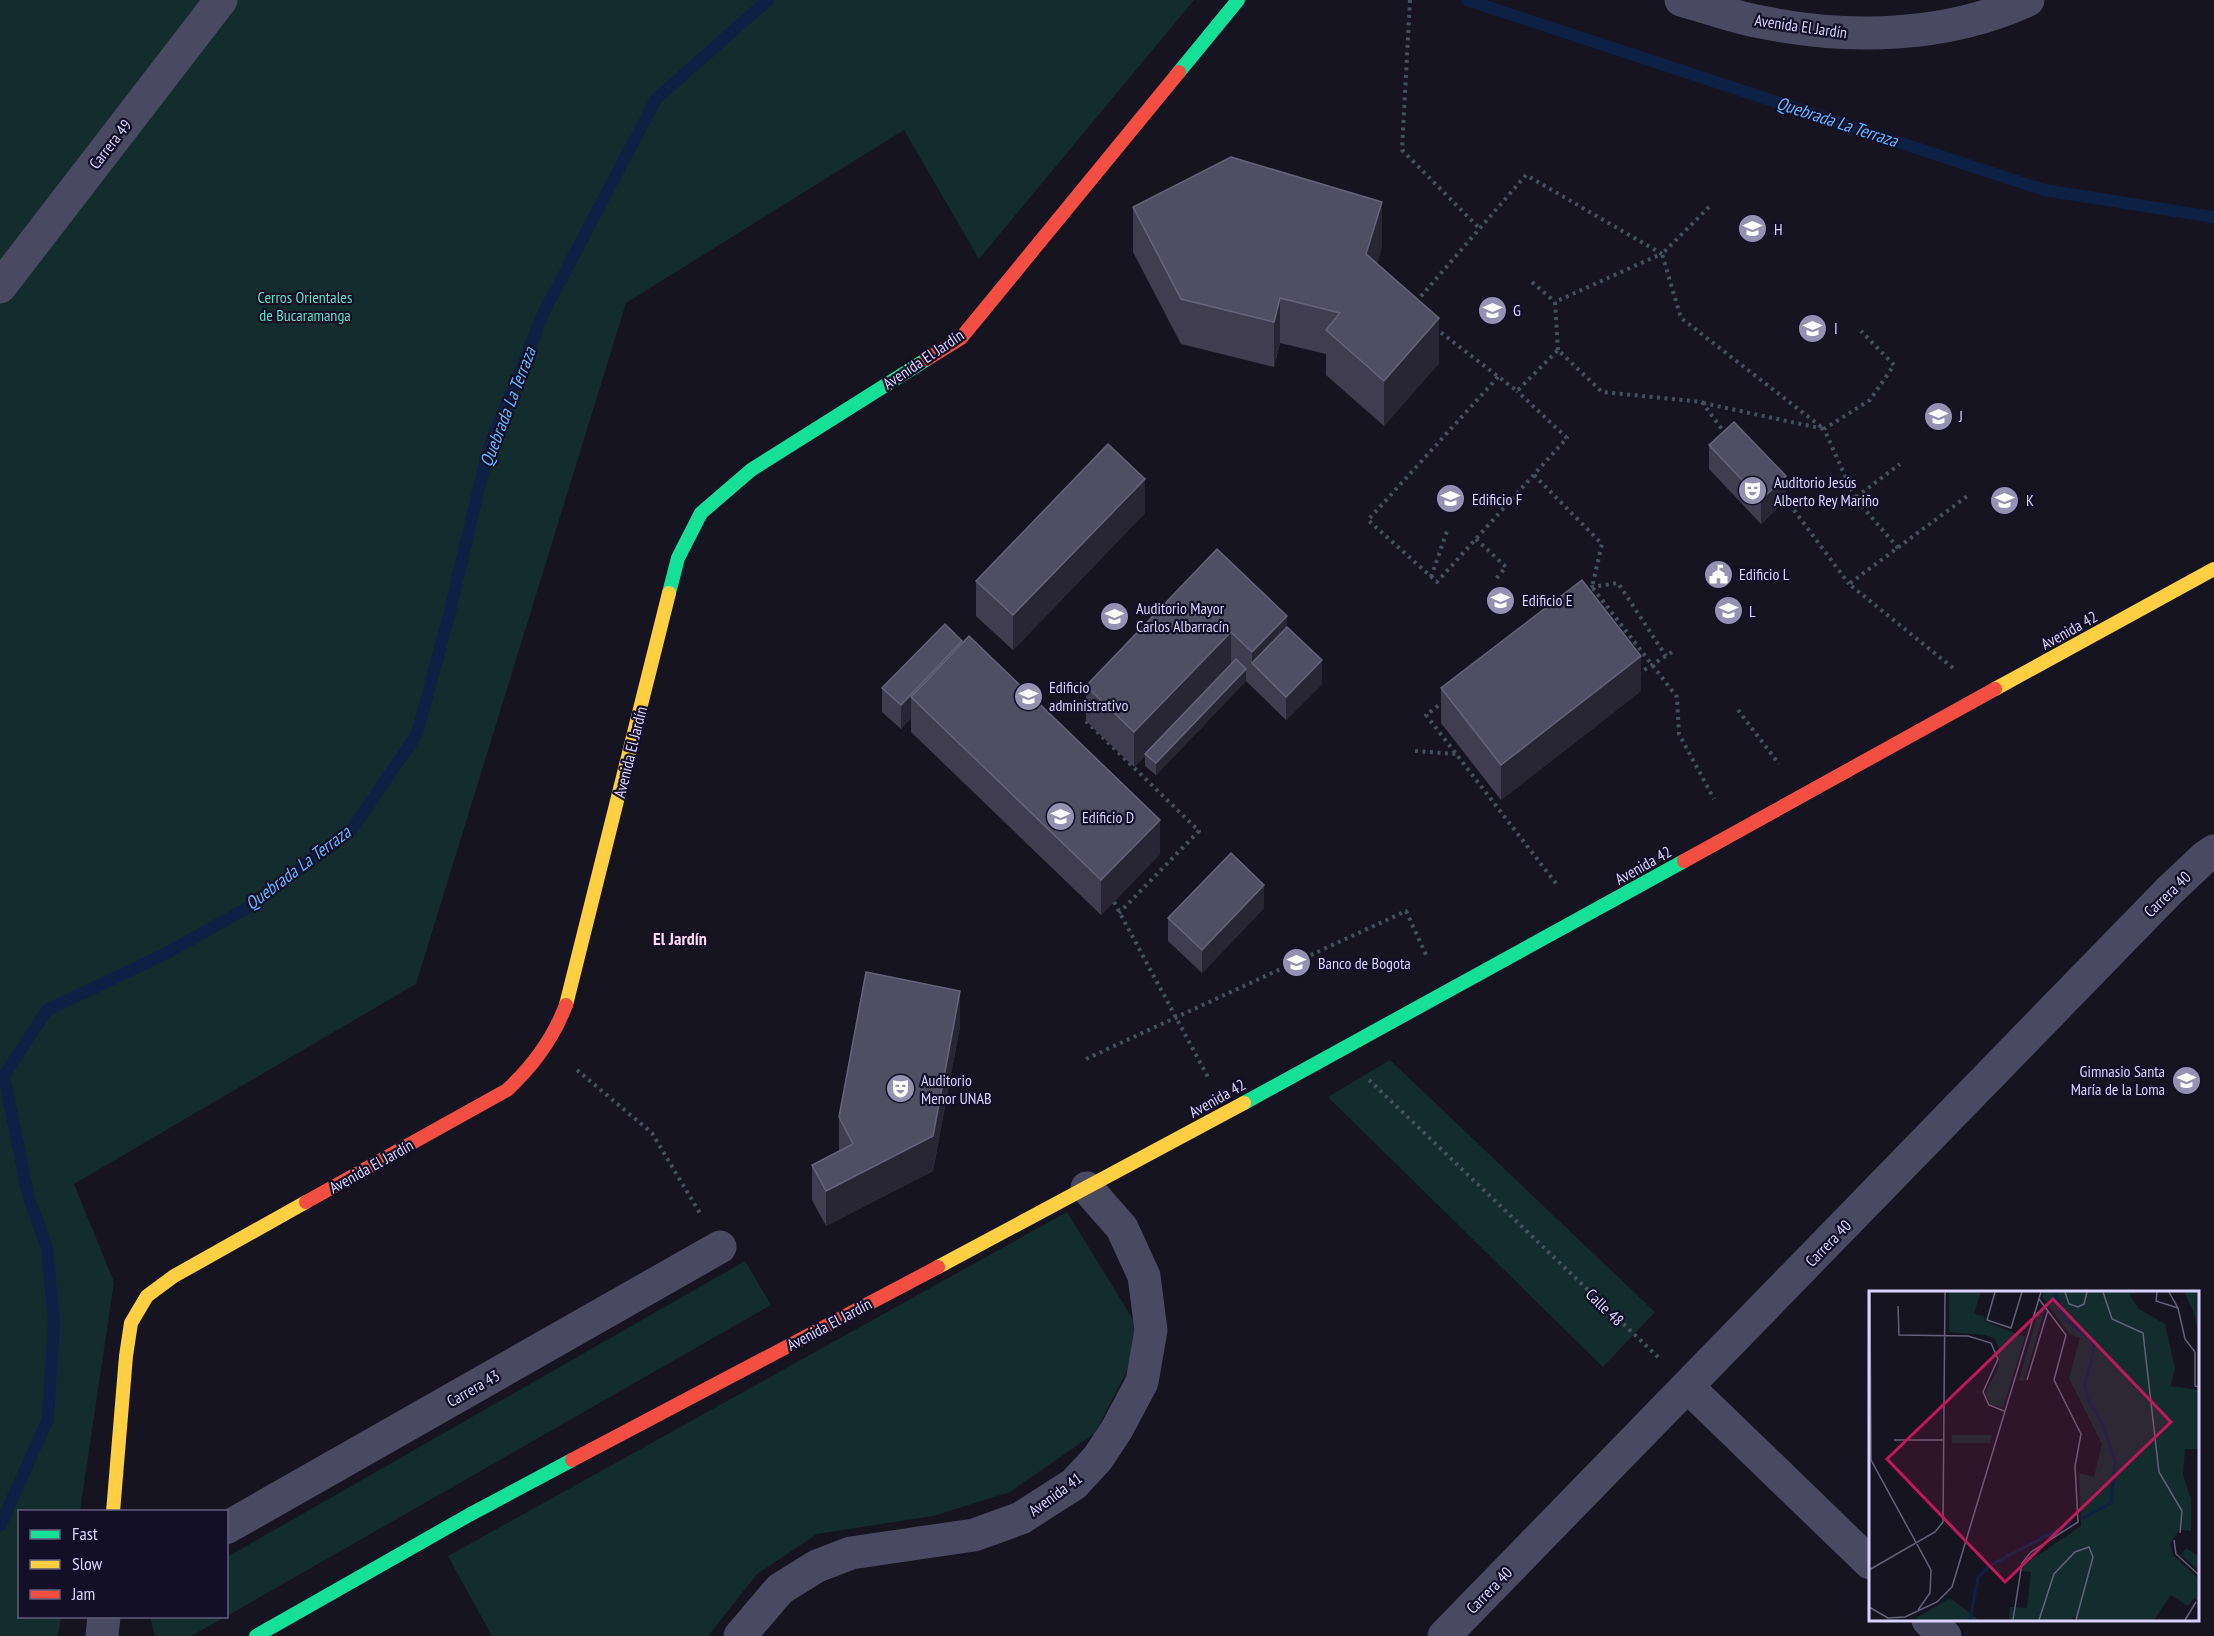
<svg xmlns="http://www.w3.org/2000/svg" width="2214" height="1636" font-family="'PT Sans Narrow',sans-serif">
<rect width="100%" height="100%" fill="#161421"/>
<g fill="#132c2d">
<path d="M0,0H1194L979,259L904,130L626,303L416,984L74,1184L114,1282L80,1511L20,1512V1616L61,1617L58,1636H0Z"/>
<path d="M1390,1060L1655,1312L1603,1367L1328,1097Z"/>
<path d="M1067,1212L1137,1326L1133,1359L1095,1433L1010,1492L933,1516L817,1534L757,1574L708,1636H492L448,1556Z"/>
<path d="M745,1261L771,1305L227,1616V1557Z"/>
<path d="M150,1617V1616L225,1617L191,1636H155Z"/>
</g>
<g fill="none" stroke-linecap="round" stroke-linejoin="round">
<g stroke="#0d2144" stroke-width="12">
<path d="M1467,0L2044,190L2214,217"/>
<path d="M0,1526L48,1419L54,1322L47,1247L29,1199L4,1076L47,1010L163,955L251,906L353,828L417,734L449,615L488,450L544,312L656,99L768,0"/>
</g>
<g stroke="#44505f" stroke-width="4" stroke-dasharray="3 4.5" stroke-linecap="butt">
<path d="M1410,0L1402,150L1479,228"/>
<path d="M1532,282L1555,302"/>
<path d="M1416,302L1526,175L1662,254"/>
<path d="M1435,328L1517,391L1558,350L1602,392L1702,402L1727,436"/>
<path d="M1558,350L1555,302L1661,254"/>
<path d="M1498,377L1368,520L1437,582L1567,438L1517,391"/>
<path d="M1703,403L1824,429L1681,318L1662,254L1709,207"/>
<path d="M1534,475L1602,544L1592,587L1677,697L1679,734L1714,799"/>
<path d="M1785,498L1849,584"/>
<path d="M1855,498L1824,429L1870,400L1894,365L1861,331"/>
<path d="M1476,539L1506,567L1494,581"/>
<path d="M1898,548L1855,498L1900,464"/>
<path d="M1431,577L1447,531"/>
<path d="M1585,592L1592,587L1618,583L1666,656"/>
<path d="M1953,668L1849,584L1970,494"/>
<path d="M1638,674L1675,650"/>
<path d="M1444,701L1426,715L1558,886"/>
<path d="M1738,710L1779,764"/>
<path d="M1086,721L1199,831L1119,913"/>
<path d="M1415,751L1456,754"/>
<path d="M1114,902L1209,1079"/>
<path d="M1086,1059L1406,911L1427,957"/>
<path d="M577,1070L652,1133L701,1215"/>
<path d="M1369,1080L1660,1359"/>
</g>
<g stroke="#4a4962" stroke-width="33">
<path d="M1681,0C1707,7 1734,17 1761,22C1848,40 1946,38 2028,0"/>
<path d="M0,287L221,0"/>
<path d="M1688,1387L1870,1563"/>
<path d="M226,1528L720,1247"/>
<path d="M1928,1620L1945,1636"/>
<path d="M102,1636L104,1616"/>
<path d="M740,1636L780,1589L817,1566L851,1553L974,1535L1021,1518L1074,1484L1098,1458L1117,1429L1142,1382L1151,1330L1144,1276L1122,1228L1087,1188"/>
<path d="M1444,1636L2169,891L2205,857L2214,851"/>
</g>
<g stroke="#16e098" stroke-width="14">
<path d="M1179,72L1238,0"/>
<path d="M669,593L678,558L701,513L751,470L927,359"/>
<path d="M1244,1103L1684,861"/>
<path d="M256,1636L469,1515L572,1460"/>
</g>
<g stroke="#ffcf43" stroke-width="14">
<path d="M1995,689L2214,569"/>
<path d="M566,1005L669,593"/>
<path d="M938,1267L1244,1103"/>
<path d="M113,1512L126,1356L131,1323L147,1296L174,1276L306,1202"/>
</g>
<g stroke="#f24e42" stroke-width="14">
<path d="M927,359L961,338L1179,72"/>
<path d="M1684,861L1995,689"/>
<path d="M306,1202L507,1090C534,1065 553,1039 566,1005"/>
<path d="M572,1460L938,1267"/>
</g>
</g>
<g fill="#403d50">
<path d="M1133,207L1382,247L1377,263L1439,363L1384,426L1326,375V354L1280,343L1274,367L1181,344L1133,252Z"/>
<path d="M1709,445L1786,500L1761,524L1709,469Z"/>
<path d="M1145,513L1013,650L976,616V581Z"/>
<path d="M1217,549L1287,627L1322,684L1286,720L1246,681L1156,775L1145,766V756L1134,767L1086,721V686Z"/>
<path d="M962,644L1160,854L1101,915L911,732V718L901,729L882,712V688Z"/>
<path d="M1441,688L1641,691L1501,800L1441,723Z"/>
<path d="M1264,908L1202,973L1168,941V918Z"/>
<path d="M960,1026L933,1171L826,1226L812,1200V1165L839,1151V1117Z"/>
</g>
<g fill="#282635">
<path d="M1382,202V247L1366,299V254Z"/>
<path d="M1280,298V343L1274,367V322Z"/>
<path d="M1439,318V363L1384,426V381Z"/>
<path d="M1786,476V500L1761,524V500Z"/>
<path d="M1145,479V513L1013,650V615Z"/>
<path d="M1287,616V651L1252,663V687V652Z"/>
<path d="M1231,632V667L1145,754V756L1134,767V732Z"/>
<path d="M962,641V664L911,697V718L901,729V705Z"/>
<path d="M1641,656V691L1501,800V765Z"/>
<path d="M1322,660V684L1286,720V697Z"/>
<path d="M1246,669V681L1156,775V763Z"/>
<path d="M1160,820V854L1101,915V880Z"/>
<path d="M1264,885V908L1202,973V950Z"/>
<path d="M960,991V1026L933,1171L826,1226V1191Z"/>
</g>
<g fill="#504e63" stroke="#66637b" stroke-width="1.5">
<path d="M1231,157L1382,202L1366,254L1439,318L1384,381L1326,330L1340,313L1280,298L1274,322L1181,299L1133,207Z"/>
<path d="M1734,422L1786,476L1761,500L1709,445Z"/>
<path d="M1108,444L1145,479L1013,615L976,581Z"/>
<path d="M1217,549L1287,616L1252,652L1231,632L1134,732L1086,686Z"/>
<path d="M1582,580L1641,656L1501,765L1441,688Z"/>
<path d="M945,624L962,641L901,705L882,688Z"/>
<path d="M1287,627L1322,660L1286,697L1252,663Z"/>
<path d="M969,636L1160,820L1101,880L911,697Z"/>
<path d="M1236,659L1246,669L1156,763L1145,754Z"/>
<path d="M1231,853L1264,885L1202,950L1168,918Z"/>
<path d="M866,972L960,991L933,1136L826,1191L812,1165L853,1144L839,1117Z"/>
</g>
<defs>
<symbol id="university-disc" viewBox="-11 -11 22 22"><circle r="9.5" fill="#9591b1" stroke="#130f26"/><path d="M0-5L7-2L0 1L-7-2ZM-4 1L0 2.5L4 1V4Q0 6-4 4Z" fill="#fff"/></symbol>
<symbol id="theatre-disc" viewBox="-11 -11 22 22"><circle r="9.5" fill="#9591b1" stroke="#130f26"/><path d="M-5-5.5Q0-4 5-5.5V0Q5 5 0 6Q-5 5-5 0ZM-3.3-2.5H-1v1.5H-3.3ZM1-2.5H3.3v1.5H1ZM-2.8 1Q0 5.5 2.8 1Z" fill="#fff"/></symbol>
<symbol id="civic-disc" viewBox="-11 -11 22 22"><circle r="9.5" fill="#9591b1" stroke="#130f26"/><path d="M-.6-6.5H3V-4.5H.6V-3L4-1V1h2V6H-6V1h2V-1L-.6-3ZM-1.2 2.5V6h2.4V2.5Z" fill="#fff"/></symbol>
<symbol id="school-disc" viewBox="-11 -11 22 22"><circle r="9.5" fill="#9591b1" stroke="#130f26"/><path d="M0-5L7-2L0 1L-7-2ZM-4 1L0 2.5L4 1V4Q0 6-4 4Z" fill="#fff"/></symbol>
</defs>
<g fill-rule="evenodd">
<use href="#university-disc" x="1736" y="212" width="33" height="33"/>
<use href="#university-disc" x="1476" y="294" width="33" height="33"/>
<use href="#university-disc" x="1796" y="312" width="33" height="33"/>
<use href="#university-disc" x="1922" y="400" width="33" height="33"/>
<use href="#theatre-disc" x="1736" y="474" width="33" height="33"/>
<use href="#university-disc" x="1434" y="482" width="33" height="33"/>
<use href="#university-disc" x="1988" y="484" width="33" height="33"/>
<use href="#civic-disc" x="1702" y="558" width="33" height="33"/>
<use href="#university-disc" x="1484" y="584" width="33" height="33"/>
<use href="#university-disc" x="1712" y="594" width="33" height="33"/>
<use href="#university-disc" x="1098" y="600" width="33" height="33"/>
<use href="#university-disc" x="1012" y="680" width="33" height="33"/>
<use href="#university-disc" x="1044" y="800" width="33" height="33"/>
<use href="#university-disc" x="1280" y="946" width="33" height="33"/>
<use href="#school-disc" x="2170" y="1064" width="33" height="33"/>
<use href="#theatre-disc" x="884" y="1072" width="33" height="33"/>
</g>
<g text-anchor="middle" stroke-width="4.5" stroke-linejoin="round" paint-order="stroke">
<g font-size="16" fill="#d9d4ff" stroke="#130f26">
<text transform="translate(1801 26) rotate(8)" y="6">Avenida El Jardín</text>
<text transform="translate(110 144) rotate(-52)" y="6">Carrera 49</text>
<text transform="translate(923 359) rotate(-34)" y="6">Avenida El Jardín</text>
<text transform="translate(2069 630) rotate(-29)" y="6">Avenida 42</text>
<text transform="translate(630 752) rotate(-76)" y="6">Avenida El Jardín</text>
<text transform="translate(1643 865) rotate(-29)" y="6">Avenida 42</text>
<text transform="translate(2167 894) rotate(-44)" y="6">Carrera 40</text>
<text transform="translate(1217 1098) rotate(-29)" y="6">Avenida 42</text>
<text transform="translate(371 1166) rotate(-29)" y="6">Avenida El Jardín</text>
<text transform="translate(1828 1243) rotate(-46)" y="6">Carrera 40</text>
<text transform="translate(1605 1307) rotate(44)" y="6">Calle 48</text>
<text transform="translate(829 1324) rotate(-28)" y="6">Avenida El Jardín</text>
<text transform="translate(473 1388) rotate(-30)" y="6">Carrera 43</text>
<text transform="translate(1055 1494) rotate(-36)" y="6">Avenida 41</text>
<text transform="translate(1489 1590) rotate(-46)" y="6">Carrera 40</text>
</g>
<g font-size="16" fill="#d9d4ff" stroke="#130f26" text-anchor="start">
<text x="1774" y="235">H</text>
<text x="1513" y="316">G</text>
<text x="1834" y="334">I</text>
<text x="1959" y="422">J</text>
<text x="1774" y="488">Auditorio Jesús<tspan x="1774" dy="18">Alberto Rey Mariño</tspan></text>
<text x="1472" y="505">Edificio F</text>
<text x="2026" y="506">K</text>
<text x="1739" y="580">Edificio L</text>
<text x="1522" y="606">Edificio E</text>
<text x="1136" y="614">Auditorio Mayor<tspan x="1136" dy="18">Carlos Albarracín</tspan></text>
<text x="1749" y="617">L</text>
<text x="1049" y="693">Edificio<tspan x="1049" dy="18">administrativo</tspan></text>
<text x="1082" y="823">Edificio D</text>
<text x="1318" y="969">Banco de Bogota</text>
<text x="2165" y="1077" text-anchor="end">Gimnasio Santa<tspan x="2165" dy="18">María de la Loma</tspan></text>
<text x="921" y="1086">Auditorio<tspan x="921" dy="18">Menor UNAB</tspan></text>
</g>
<g font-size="16" fill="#5fe0c0" stroke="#130f26">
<text x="305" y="303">Cerros Orientales<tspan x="305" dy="18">de Bucaramanga</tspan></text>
</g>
<g font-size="18" font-style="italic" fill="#62b6ff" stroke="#130f26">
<text transform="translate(1837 122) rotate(18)" y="6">Quebrada La Terraza</text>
<text transform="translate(508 407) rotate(-69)" y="6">Quebrada La Terraza</text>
<text transform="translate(298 868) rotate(-37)" y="6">Quebrada La Terraza</text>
</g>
<g font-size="18" font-weight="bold" fill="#ffd6f0" stroke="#130f26">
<text x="680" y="945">El Jardín</text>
</g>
</g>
<g transform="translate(1869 1291)">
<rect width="330" height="330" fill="#161421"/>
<path d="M80,1H112L105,22L116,26L115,30L156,46L134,117L121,113L116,102L130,75V58L126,48L116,44L80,41ZM174,1H269L260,3L270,18L296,33L306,77L302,95L330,99V158H316L314,184L322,208V240L310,239L301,253L304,264L330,288V311L325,307L319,315L302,304L285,329H211L204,326L203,329H140L141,316L158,317L162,281L152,280L156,273L212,235L210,182L225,186L233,153L200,87L211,47L201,43L173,6ZM315,1H330V44L325,22ZM170,18L175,21L155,90L150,89ZM83,144H123L121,152H83ZM317,257L330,265V280L312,264ZM81,307L110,329H48L47,327Z" fill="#132c2d"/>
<path fill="none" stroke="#0d2144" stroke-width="3" d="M186,1L196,28L224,50L225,58L216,94L218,106L233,132L246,171L242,212L212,228M101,329L109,287L120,275L202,232"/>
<path fill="none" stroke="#64617a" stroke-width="1.5" d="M1,1L2,169L62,279L61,302L49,319M126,1L118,29L142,37L153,1M196,1L200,13L209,16L215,13L218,1M234,1L243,28L274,42L290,181L313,220L311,242M288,1L287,10L309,17M300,1L309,17L316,48L326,61M29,15L30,44L99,45L122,52L129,68L114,101L120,114L135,120M326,61V95L330,96M158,89L179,19M25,149H75M305,249L307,263L330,284M0,279L66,241L74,231L76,1M0,316L19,327L36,326L68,311L83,296L172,1M144,329L153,272L162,261L209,231L206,175L212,143L185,89L197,44L170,8M170,329L185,283L206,261L220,256L224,266L207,329M316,329L327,311"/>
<path fill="#c2185b" fill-opacity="0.15" stroke="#c2185b" stroke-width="3" d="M184,8L302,131L136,291L18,168Z"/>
<rect width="330" height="330" fill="none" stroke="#d9d4ff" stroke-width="3"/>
</g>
<rect x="18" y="1510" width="210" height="108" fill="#130f26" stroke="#625e7d" stroke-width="1.5"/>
<rect x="30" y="1530" width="30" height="9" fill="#16e098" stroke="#625e7d" stroke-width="1.5"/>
<text x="72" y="1540" font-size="18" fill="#d9d4ff">Fast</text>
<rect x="30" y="1560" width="30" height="9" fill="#ffcf43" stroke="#625e7d" stroke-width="1.5"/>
<text x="72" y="1570" font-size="18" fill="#d9d4ff">Slow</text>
<rect x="30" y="1590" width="30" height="9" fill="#f24e42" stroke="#625e7d" stroke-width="1.5"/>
<text x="72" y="1600" font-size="18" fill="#d9d4ff">Jam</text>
</svg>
